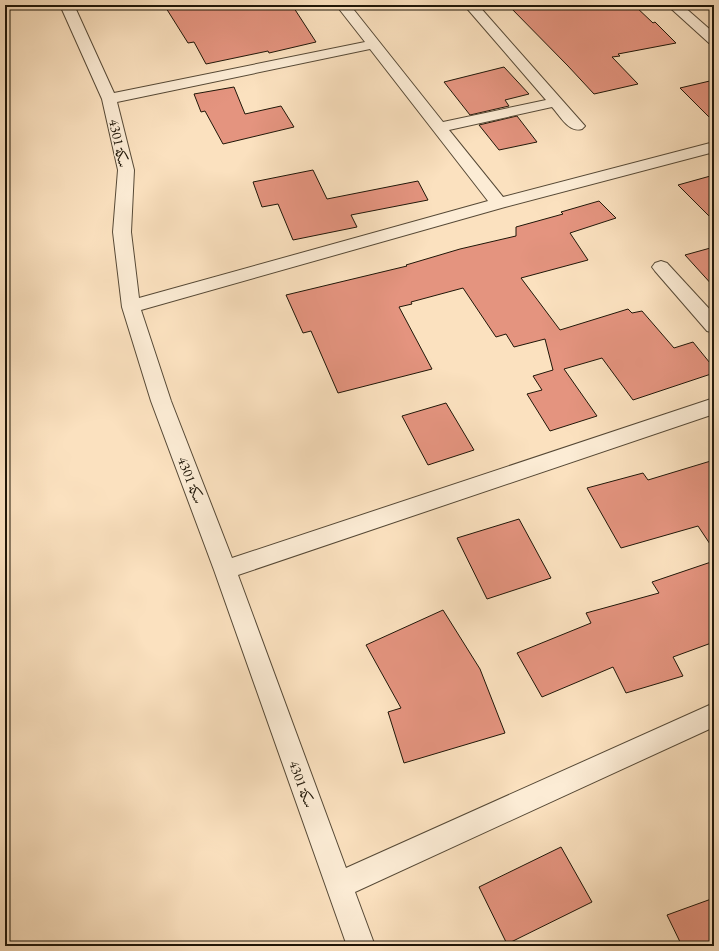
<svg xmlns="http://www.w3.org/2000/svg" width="719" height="951" font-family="'EB Garamond',Amiri,serif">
<rect width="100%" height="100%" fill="#fbe1bf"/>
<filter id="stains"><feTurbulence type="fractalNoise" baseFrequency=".005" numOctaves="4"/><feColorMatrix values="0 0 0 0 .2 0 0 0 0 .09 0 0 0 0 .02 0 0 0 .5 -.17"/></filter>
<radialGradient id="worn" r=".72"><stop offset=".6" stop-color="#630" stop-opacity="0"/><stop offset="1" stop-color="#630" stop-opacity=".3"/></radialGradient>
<g fill="#e4947f" stroke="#1f1608">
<path d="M181,5H292L316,42L269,53L268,51L206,64L194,42L188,43L166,8Z"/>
<path d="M508,5H634L653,23L655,22L676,43L618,54L620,56L612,57L638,84L594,94L568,66Z"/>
<path d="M504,67L529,94L505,100L509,106L470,115L444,82Z"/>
<path d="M714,80V122L680,88Z"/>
<path d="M234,87L245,114L281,106L294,127L223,144L205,111L201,112L194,94Z"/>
<path d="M517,116L537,142L499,150L479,125Z"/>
<path d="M313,170L327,199L418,181L428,200L351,215L357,227L293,240L278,204L262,207L253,182Z"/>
<path d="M714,175V221L678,185Z"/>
<path d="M599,201L616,218L570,233L588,260L521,278L560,330L628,309L632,313L642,311L674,348L693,342L714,368V373L633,400L602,358L564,369L597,416L550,431L527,394L542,390L533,376L553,370L545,339L514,347L506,334L496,337L463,288L411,302L412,304L399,307L432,369L338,393L311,331L303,333L286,295L407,266L406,265L460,249L516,236V227L563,214L561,212Z"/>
<path d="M714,247V287L685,255Z"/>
<path d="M446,403L474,450L428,465L402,416Z"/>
<path d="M714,460V550L698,526L621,548L587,488L643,473L648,480Z"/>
<path d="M519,519L551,578L487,599L457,538Z"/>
<path d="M714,561V642L673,657L683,676L626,693L613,667L542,697L517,653L591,623L586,613L659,593L652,582Z"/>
<path d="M443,610L480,669L505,733L404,763L388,712L401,708L366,645Z"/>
<path d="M561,847L592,902L507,944L479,887Z"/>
<path d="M714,898V946H682L667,915Z"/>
</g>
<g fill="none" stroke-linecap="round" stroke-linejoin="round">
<defs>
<g id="street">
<path d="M60,5H74L114,93L365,42L336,5H350L443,122L546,100L464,5H478L585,126L582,129C569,133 561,117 552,107L449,130L503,197L714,142V152L505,207L141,310L171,401L232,558L714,398V414L238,575L346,868L714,703V727L355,892L375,946H347L214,570L151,401L122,307L113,232L118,170L102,99ZM370,49L488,201L139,298L131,232L134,170L117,102Z"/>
<path d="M667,5H682L714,33V44L709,43Z"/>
<path d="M661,261L667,263L714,314V333L707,331L655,271L652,267L655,263Z"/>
</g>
</defs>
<use href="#street" stroke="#564936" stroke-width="2"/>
<use href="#street" fill="#fcecd5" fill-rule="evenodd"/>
</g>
<g text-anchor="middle" stroke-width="3" stroke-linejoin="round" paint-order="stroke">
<g font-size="14" fill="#1f1608" stroke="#fcecd5">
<text transform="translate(119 143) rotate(78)" y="5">سكة 4301</text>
<text transform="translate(191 480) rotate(69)" y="5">سكة 4301</text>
<text transform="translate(302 784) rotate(70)" y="5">سكة 4301</text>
</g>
</g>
<rect width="719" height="951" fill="none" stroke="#fbe1bf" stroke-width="20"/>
<rect x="6" y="6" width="707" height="939" fill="none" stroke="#1f1608" stroke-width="2"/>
<rect x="10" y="10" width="699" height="931" fill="none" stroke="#1f1608"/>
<rect width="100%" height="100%" filter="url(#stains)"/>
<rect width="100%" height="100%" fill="url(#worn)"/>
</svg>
